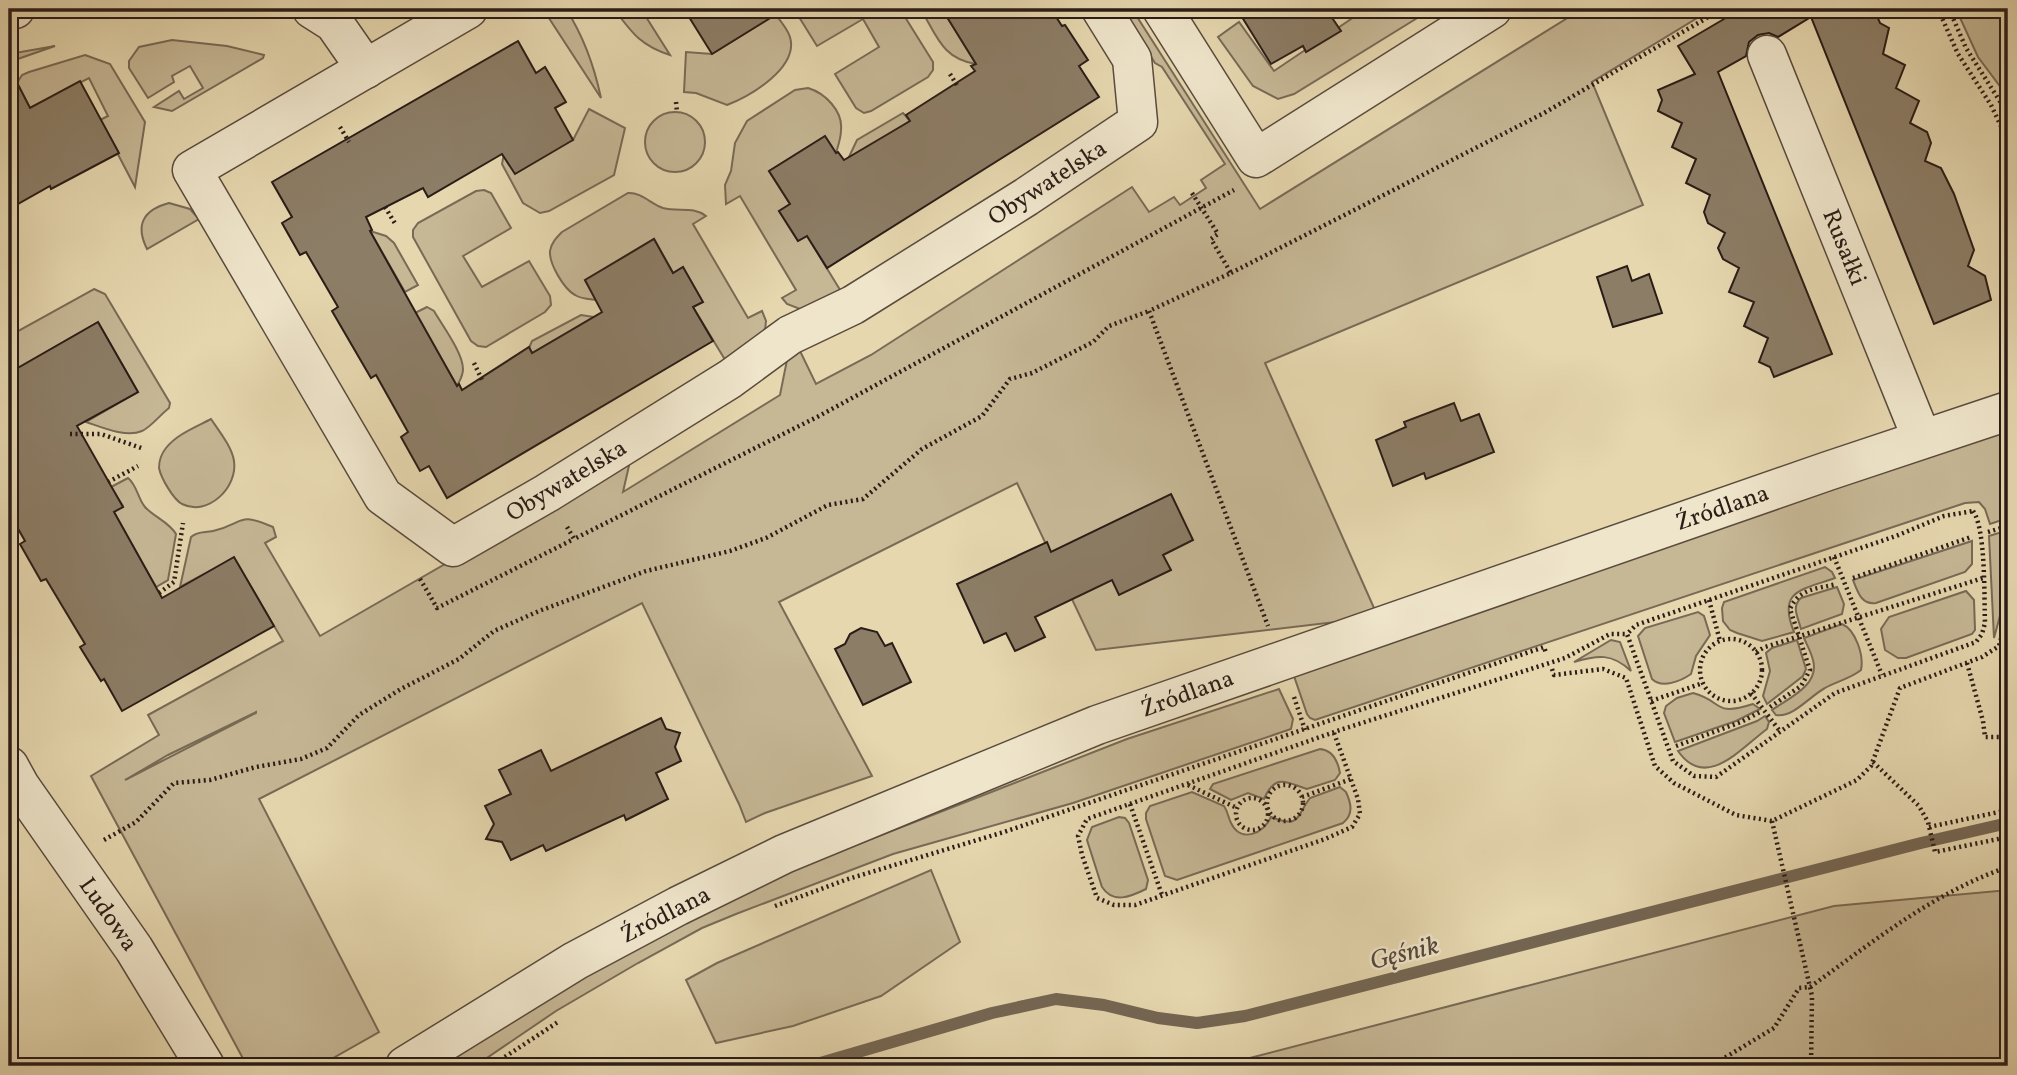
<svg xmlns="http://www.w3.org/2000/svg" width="2017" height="1075" font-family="Vollkorn,serif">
<rect width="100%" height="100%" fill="#e6d7af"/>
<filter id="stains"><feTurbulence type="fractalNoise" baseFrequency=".00286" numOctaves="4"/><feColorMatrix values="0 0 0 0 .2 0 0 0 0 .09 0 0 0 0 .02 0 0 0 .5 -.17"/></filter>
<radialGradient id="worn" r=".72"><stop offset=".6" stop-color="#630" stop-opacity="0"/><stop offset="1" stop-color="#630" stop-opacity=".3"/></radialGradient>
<g fill="#c6b795" stroke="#786a56" stroke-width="2" fill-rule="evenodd">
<path d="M543,9H566C584,37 594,65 601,98Z"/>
<path d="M614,9H641L670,55C641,46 632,33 614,9Z"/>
<path d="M762,9H771C777,17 787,27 790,37C799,68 750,96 727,105L696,93L684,92L686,52L712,54L768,19Z"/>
<path d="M794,9H900L933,62V70L928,77L871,111L864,113L856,108L835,74L879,47L863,19L817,46Z"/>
<path d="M924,9H942L976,64C944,59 938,39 923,13Z"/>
<path d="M1121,9H1132L1260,209L1582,9H1712L1592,82L1643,205L1265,363L1378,617L1096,650L1017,483L779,602L872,776L765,813L746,822L739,804L642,603L259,799L379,1032L319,1066H247L91,776L159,735L148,715L283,641L234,558L180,587L191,537C198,531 204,533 213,531C245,524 236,511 273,527L276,537L265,543L320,636L631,457L623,492L780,395L787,360L800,351L816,384L871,355L1132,187L1149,212L1174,197L1180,205L1206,188L1201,180L1225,164L1162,67L1155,63ZM256,712V713L125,780L168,755Z"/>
<path d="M1366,9H1425L1427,12L1294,94L1278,99L1253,86L1218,37L1239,22L1274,71Z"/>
<path d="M1956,9H2008V97L1978,57Z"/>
<path d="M172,40L227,46L264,55L263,58L172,111L154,107L179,91L184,99L203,88L190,66L172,76L174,82L148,98L129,68V61L139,47Z"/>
<path d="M55,46L9,62V54Z"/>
<path d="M85,55L110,64L145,122L135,187L100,120L108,116L89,78L30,108L17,83L22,75L29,72Z"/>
<path d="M808,88C825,93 843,111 841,130C841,138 838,146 836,153L825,136L769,171L790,204L779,211L798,241L807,236L842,293L805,311L787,304L782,298L796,290L740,196L726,204L725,185L731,171L735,143L747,121L795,90Z"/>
<path d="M589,109L625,128L614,175L549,211L540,213L523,203L502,164L504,153L573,140Z"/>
<circle cx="675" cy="142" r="30"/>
<path d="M903,113L910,121L847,161L857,140Z"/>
<path d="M484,190L491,193L511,228L463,256L482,287L529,261L550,296L551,305L545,312L486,347L478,346L471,341L413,237V230L418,223L476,191Z"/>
<path d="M628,193C641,192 651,204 663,208C679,212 693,206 706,216L693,224L748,318L762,311L766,321L765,330L727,363L693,307L702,302L683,268L673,273L654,239L585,280L597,300C589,299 581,299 575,295C564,289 549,264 550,251C551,243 557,237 562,232Z"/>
<path d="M169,203L190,209L199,219L147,249C135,225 143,210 169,203Z"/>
<path d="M370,231L386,236L394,243L418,285L405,292Z"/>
<path d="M94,289L105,294L170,403L169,408C161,414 150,428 142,431C126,438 101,427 86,422L138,392L98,322L9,373V336Z"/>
<path d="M427,307L434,311C442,325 463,353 463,369C463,376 460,380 457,386L415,313Z"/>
<path d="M581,315L594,317L533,354L529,348L532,341Z"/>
<path d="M211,419C219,431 232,447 234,461C238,487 208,517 182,504C173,499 161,478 159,468C159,461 162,453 166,448C177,434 196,427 211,419Z"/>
<path d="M2008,427V518L1990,524L1985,509L1979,502L1965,503L1315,720L1310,718L1307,714L1294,676Z"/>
<path d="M128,478C137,485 138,499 145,507C154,517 169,522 176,534L168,580L156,587L114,512L123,506L111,487Z"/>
<path d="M2008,530V586L1994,638L1989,536Z"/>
<path d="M1972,541V564L1965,572L1876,603C1861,605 1858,592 1853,580Z"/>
<path d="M1825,567L1832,572L1835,578C1802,590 1777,590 1794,632L1762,641L1737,633L1730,630L1723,621L1722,608L1724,602Z"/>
<path d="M1837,587L1844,604L1842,614L1801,629C1798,617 1791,607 1801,598Z"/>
<path d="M1966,591L1974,600L1975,630L1972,634L1906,658H1898L1885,650L1881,629L1889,617Z"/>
<path d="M1698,612L1704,616L1710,635L1696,656L1691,674C1681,681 1662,689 1652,679L1638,636L1645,628Z"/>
<path d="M1842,624C1856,630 1864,656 1861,670C1850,679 1837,681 1825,688C1810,696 1793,718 1776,715L1772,710C1789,698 1820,685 1813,660C1811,652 1807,645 1804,638Z"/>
<path d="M1611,640L1620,642L1631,671C1612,653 1598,655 1574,662Z"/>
<path d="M1797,640L1806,669L1803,676L1767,704L1763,696L1770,671L1766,653L1772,648Z"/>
<path d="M1279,689L1293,719L1291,729L1073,803L893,854L736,914L702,928L638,963L556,1011L475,1066H436L565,984L789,871L1127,739Z"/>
<path d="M1693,693C1724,701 1712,717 1753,704L1760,709L1736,721L1675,742L1664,713L1666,706L1677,698Z"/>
<path d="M1765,716L1769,722L1767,729C1740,749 1706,791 1678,751L1757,721Z"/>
<path d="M1320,749C1333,750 1338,762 1340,773L1335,780L1307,789C1287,783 1276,772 1264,799L1248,793L1231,800L1210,789L1213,784Z"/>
<path d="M1340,787L1346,792C1351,803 1354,814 1343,823L1177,880L1165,876L1146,819V813L1150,806L1192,792L1224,806C1228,812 1228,817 1231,823C1241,844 1264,833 1271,817C1301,829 1296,816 1310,798Z"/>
<path d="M1119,817L1125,818L1129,823L1148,880L1146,889C1130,897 1113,904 1102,887L1087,840L1092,827Z"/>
<path d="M931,870L960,942L881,996L793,1026L716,1043L686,980L717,963Z"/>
<path d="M2008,890V1066H1135L1139,1061L1246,1059L1834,906Z"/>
</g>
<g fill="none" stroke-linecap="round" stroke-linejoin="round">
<path stroke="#746653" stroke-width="12" d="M810,1066L992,1013L1056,999L1104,1005L1158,1018L1197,1023L1245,1016L1921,843L2008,823"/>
</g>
<g fill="#8c7d66" stroke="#2a1c17" stroke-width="2">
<path d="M684,9H785L712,54Z"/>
<path d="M942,9H1051L1062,26L1065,25L1088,60L1079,66L1099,97L827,268L807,236L798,241L779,211L790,204L769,171L825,136L836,153L838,152L844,160L910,121L906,115L975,71L971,66L976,64Z"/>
<path d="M1237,9H1326L1341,31L1306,52L1303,46L1271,64Z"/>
<path d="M1718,9H1874L1880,23L1889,28L1883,54L1905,65L1896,88L1919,101L1910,123L1927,132L1931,143L1925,161L1941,168L1954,194L1974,250L1968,266L1985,276L1991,300L1934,324L1811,17L1778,37L1769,33L1758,35L1749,42L1746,56L1718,72L1832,354L1774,377L1770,367L1759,362L1768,338L1744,326L1754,302L1729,292L1739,268L1723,259L1718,248L1725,233L1708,223L1704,212L1710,195L1686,183L1696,159L1672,147L1682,123L1658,111L1662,100L1658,90L1695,74L1678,46L1724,19Z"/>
<path d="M518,41L536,73L545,67L566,102L555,108L573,140L515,174L502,154L428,197L423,188L366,217L372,230L370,231L457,386L459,384L462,390L529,347L532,353L602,312L585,280L654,239L673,273L683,267L703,302L693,307L713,341L447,498L429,466L420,471L401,437L408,432L376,375L371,378L332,311L338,307L306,252L300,255L282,223L292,217L272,182Z"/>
<path d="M9,67L30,108L80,81L119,153L51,189L50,186L9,209Z"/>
<path d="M1627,266L1632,281L1649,274L1662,313L1613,327L1597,277Z"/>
<path d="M98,322L138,392L77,426L123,507L114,512L162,598L234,557L274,626L122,711L104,679L101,681L80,647L85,644L46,579L41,581L20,544L25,541L9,513V373Z"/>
<path d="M1454,403L1461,421L1479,414L1494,452L1426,479L1424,473L1393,486L1376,440L1406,427L1404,422Z"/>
<path d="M1171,494L1193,540L1163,555L1171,570L1119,595L1112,580L1035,617L1045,637L1015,651L1006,633L984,643L957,584L1047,542L1051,552Z"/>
<path d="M861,628L877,632L885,646L892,643L911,682L863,705L835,649L845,644L850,634Z"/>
<path d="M661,718L666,729L680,733L675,747L681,761L656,773L668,799L626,820L624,815L546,851L543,845L511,860L502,842L486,839L494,824L485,806L511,794L499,770L541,750L551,771Z"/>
</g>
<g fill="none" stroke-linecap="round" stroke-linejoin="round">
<defs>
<g id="minor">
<path d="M312,9L334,23L366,69"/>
<path d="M468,9L192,170L383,496L453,547L547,493L730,379L790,335L853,305L1026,197L1138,122L1132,59L1101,9"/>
<path d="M1162,9L1256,158L1492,9"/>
<path d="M9,10L15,9"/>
<path d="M1767,55L1922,439"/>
<path d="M9,766L20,786L134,949L205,1066"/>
<path d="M405,1066L575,961L678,906L784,854L1097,725L1828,471L2008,411"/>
</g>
</defs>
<use href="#minor" stroke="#594b3d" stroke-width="41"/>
<g stroke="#2a1c17" stroke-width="4.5" stroke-dasharray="2 3.5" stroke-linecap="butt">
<path d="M1938,9L1958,54L1991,105L2008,141"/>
<path d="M1949,9L1966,48L2008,114"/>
<path d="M950,74L958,87"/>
<path d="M676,102L677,112"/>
<path d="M340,127L349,142"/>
<path d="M1192,193L1218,234L1211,239L1231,273L1149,311L1268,626"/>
<path d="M385,207L396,225"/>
<path d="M1231,273L1544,113L1722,9"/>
<path d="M474,363L482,380"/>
<path d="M70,434H101L144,449"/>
<path d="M108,482L138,466"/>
<path d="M1973,511C1986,529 1984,598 1985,623L1982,634L1976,642L1835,693L1716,777L1694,776L1673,761L1627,634L1636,625L1896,536L1944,516Z"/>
<path d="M567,527L574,539L819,416L1234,190"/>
<path d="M1988,532L2008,526"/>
<path d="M1834,557L1882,675"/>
<path d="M1853,578L1971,537"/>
<path d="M420,579L437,608L574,539"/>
<path d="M159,593L174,582L183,523"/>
<path d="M1709,600L1720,641"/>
<circle cx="1731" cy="670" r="31"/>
<path d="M1756,652L1765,647L1983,578"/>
<path d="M1967,663L1983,721L1985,737H2008"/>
<path d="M1552,669L1554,675L1603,669L1626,678L1655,766L1674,783L1736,815L1772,821L1857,780L1871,766L1900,688L1982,657L1999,646L2008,613"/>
<path d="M1751,693L1779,730"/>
<path d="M1294,697L1305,730"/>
<path d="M1651,701L1703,683"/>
<path d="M1770,707L1801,686L1810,670L1790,609C1799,588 1817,589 1837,584"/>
<path d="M1334,733L1358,799L1360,814L1352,827L1325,839L1135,905H1114L1097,898L1082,855L1078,836L1087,819L1340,730L1565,658L1610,634H1627"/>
<path d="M1676,746L1741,722L1762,711"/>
<path d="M1873,762L1919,806L1928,822L1935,852L2008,837"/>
<path d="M1188,785L1237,808"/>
<circle cx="1285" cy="803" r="18"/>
<path d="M1302,797L1351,779"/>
<circle cx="1252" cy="814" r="16"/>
<path d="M1130,804L1162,895"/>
<path d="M1772,821L1812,996L1811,1066"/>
<path d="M1929,827L2008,810"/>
<path d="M104,840L136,822L174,783L210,780L256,767L301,759L327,748L359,715L401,689L459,659L494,631L539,611L646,571L730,551L766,538L828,505L863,499L922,449L982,416L1010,379L1032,373L1093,342L1109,326L1149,311"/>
<path d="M775,906L848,879L1004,832L1544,647L1546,653"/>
<path d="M491,1066L558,1022"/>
<path d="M1711,1066L1774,1028L1799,988L1810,987C1873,942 1934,892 2008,867"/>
</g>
<use href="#minor" stroke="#efe5cb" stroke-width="38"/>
</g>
<g text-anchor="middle" stroke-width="5" stroke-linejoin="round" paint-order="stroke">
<g font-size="24" fill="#2a1c17" stroke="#efe5cb">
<text transform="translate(1047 182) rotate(-33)" y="8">Obywatelska</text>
<text transform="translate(1845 247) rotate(68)" y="8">Rusałki</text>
<text transform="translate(566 480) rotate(-31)" y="8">Obywatelska</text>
<text transform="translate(1722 507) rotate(-19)" y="8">Źródlana</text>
<text transform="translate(1187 693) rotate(-20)" y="8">Źródlana</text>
<text transform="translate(109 914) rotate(55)" y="8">Ludowa</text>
<text transform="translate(665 914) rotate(-27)" y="8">Źródlana</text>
</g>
<g font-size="26" font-style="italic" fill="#55473a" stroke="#efe5cb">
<text transform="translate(1404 952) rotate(-14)" y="9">Gęśnik</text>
</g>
</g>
<rect width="2017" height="1075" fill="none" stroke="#e6d7af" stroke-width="35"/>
<rect x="10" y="10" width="1996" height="1054" fill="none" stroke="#2a1c17" stroke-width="3.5"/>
<rect x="18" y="18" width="1982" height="1040" fill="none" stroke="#2a1c17" stroke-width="2"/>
<rect width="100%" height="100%" filter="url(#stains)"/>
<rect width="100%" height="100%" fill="url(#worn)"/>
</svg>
